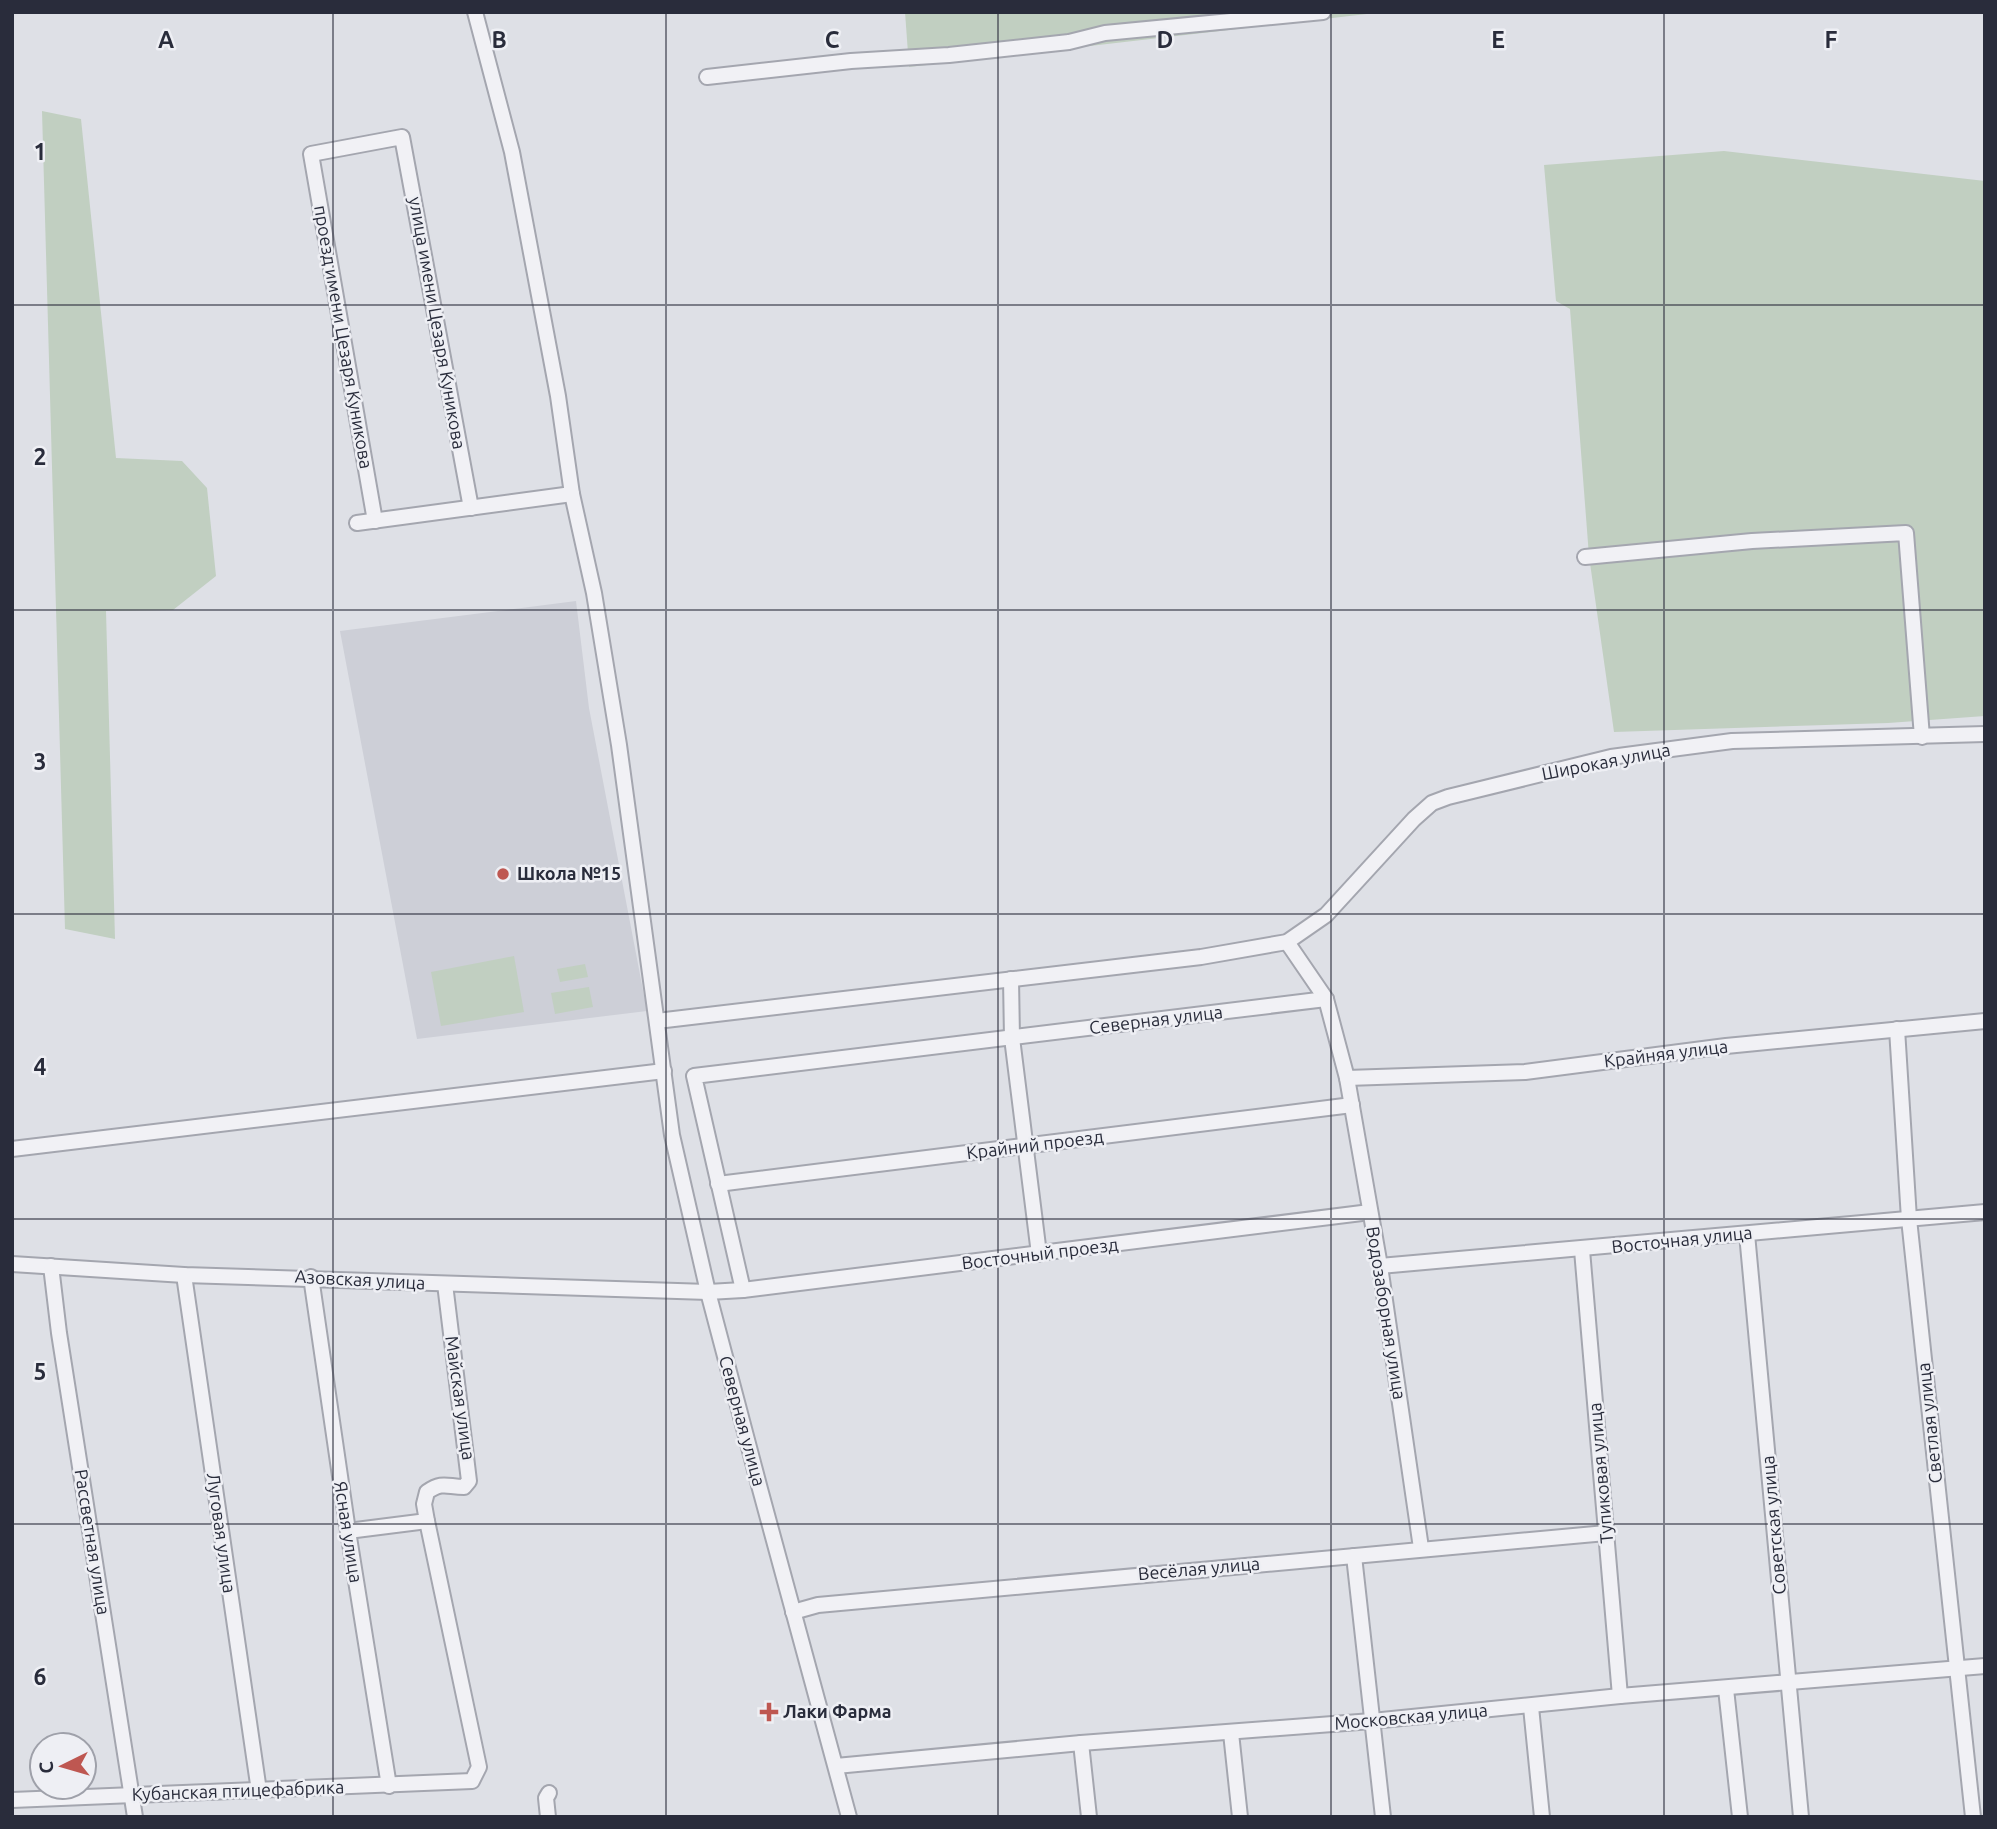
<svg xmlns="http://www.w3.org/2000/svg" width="1997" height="1829" font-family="Ubuntu,sans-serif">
<rect width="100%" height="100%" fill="#dee0e6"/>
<path fill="#cdcfd7" d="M576,601L589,708L647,1011L417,1039L340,631Z"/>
<g fill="#c1cfc1">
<path d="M905,12H1384L909,67Z"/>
<path d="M42,111L81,119L116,458L182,461L207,488L216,576L173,610L106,611L115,939L65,929Z"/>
<path d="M1724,151L1985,181V716L1888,723L1614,732L1589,556L1570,309L1556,301L1544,165Z"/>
<path d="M514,956L524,1012L441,1026L431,972Z"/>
<path d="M585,964L588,977L560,982L557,969Z"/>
<path d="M589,987L593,1007L555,1014L551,993Z"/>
</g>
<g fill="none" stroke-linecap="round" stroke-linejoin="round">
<defs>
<g id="minor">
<path d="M475,12L512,152L558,396L572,494L594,593L619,745L672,1135L708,1292L760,1489L849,1817"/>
<path d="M707,77L851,61L949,55L1069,42L1105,33L1323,12"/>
<path d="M375,521L311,154L402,137L471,508"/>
<path d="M357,523L572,494"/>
<path d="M1585,557L1752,541L1906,533L1922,737"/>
<path d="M1287,942L1326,999L1347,1078L1380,1266L1421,1548"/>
<path d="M1011,979L1012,1038L1039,1254"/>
<path d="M657,1021L1201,957L1287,942L1326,915L1414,819L1432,803L1448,797L1611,757L1732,741L1985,734"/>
<path d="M1897,1029L1909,1219L1973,1817"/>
<path d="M1347,1078L1525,1072L1726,1046L1985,1021"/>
<path d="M12,1149L664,1071"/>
<path d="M718,1184L1352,1105"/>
<path d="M1747,1234L1801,1817"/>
<path d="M1582,1250L1620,1696"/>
<path d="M12,1264L184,1275L708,1292L743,1290L1370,1212"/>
<path d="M51,1266L59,1333L135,1817"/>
<path d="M1380,1266L1985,1212"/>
<path d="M184,1275L259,1791"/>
<path d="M311,1277L348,1531L389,1786"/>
<path d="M743,1290L694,1076L1326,999"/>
<path d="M348,1531L427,1521L424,1504L427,1492C443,1481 447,1487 464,1487L469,1481L445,1284"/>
<path d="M1354,1556L1383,1817"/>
<path d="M793,1612L818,1605L1606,1533"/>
<path d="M1726,1689L1740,1817"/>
<path d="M1531,1707L1542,1817"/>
<path d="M1231,1733L1240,1817"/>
<path d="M1081,1743L1089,1817"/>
<path d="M836,1766L1081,1743L1372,1721L1620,1696L1985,1666"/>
<path d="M12,1800L472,1781L479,1767L427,1521"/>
<path d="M548,1817L546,1798L549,1793"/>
</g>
</defs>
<use href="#minor" stroke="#a4a6af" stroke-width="18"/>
<use href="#minor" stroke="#f1f1f5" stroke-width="14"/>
</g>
<path fill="none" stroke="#292c3b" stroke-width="2" stroke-opacity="0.55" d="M333,12V1817M666,12V1817M998,12V1817M1331,12V1817M1664,12V1817M12,305H1985M12,610H1985M12,914H1985M12,1219H1985M12,1524H1985"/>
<g fill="#be5751" stroke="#eeeff4" stroke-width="2.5">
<circle cx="503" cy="874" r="7"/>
<path d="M765.5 1701.5h7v7h7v7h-7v7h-7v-7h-7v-7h7z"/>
</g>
<g text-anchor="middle" stroke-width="5" stroke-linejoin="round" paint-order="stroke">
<g font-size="18" fill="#292c3b" stroke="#eeeff4">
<text transform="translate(437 323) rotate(80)" y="6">улица имени Цезаря Куникова</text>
<text transform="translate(343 337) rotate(80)" y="6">проезд имени Цезаря Куникова</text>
<text transform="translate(1606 762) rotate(-11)" y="6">Широкая улица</text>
<text transform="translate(1156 1020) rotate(-7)" y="6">Северная улица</text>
<text transform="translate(1666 1054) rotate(-7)" y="6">Крайняя улица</text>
<text transform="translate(1035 1145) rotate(-7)" y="6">Крайний проезд</text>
<text transform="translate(1682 1240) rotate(-6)" y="6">Восточная улица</text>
<text transform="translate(1040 1254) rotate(-7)" y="6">Восточный проезд</text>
<text transform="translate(360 1280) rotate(3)" y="6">Азовская улица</text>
<text transform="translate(1386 1313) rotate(81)" y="6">Водозаборная улица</text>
<text transform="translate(460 1398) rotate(82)" y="6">Майская улица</text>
<text transform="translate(742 1421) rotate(75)" y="6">Северная улица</text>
<text transform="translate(1930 1423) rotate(-96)" y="6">Светлая улица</text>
<text transform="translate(1601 1473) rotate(-95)" y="6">Тупиковая улица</text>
<text transform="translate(1774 1525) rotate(-95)" y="6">Советская улица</text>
<text transform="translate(348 1532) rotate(81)" y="6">Ясная улица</text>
<text transform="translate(221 1533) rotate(82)" y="6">Луговая улица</text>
<text transform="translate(92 1542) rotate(81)" y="6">Рассветная улица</text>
<text transform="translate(1199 1569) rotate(-5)" y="6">Весёлая улица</text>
<text transform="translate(1411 1717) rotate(-5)" y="6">Московская улица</text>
<text transform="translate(238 1791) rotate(-2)" y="6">Кубанская птицефабрика</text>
</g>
<g font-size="18" font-weight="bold" fill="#292c3b" stroke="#eeeff4" text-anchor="start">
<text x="517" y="880">Школа №15</text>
<text x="783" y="1718">Лаки Фарма</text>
</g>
</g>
<g font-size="23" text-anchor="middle" font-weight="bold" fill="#292c3b" stroke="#eeeff4" stroke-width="5" stroke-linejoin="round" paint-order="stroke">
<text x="166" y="48">A</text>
<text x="499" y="48">B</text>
<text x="832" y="48">C</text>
<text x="1165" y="48">D</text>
<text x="1498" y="48">E</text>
<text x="1831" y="48">F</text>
<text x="40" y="160">1</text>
<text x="40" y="465">2</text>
<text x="40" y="770">3</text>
<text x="40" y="1075">4</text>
<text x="40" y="1380">5</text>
<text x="40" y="1685">6</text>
</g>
<rect width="1997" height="1829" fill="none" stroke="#292c3b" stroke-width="28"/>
<g transform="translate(63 1766) rotate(265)"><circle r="33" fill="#eeeff4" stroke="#9fa1aa" stroke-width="2"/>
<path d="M0-5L12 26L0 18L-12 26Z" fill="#be5751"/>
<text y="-10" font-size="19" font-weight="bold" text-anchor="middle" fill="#292c3b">С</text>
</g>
</svg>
